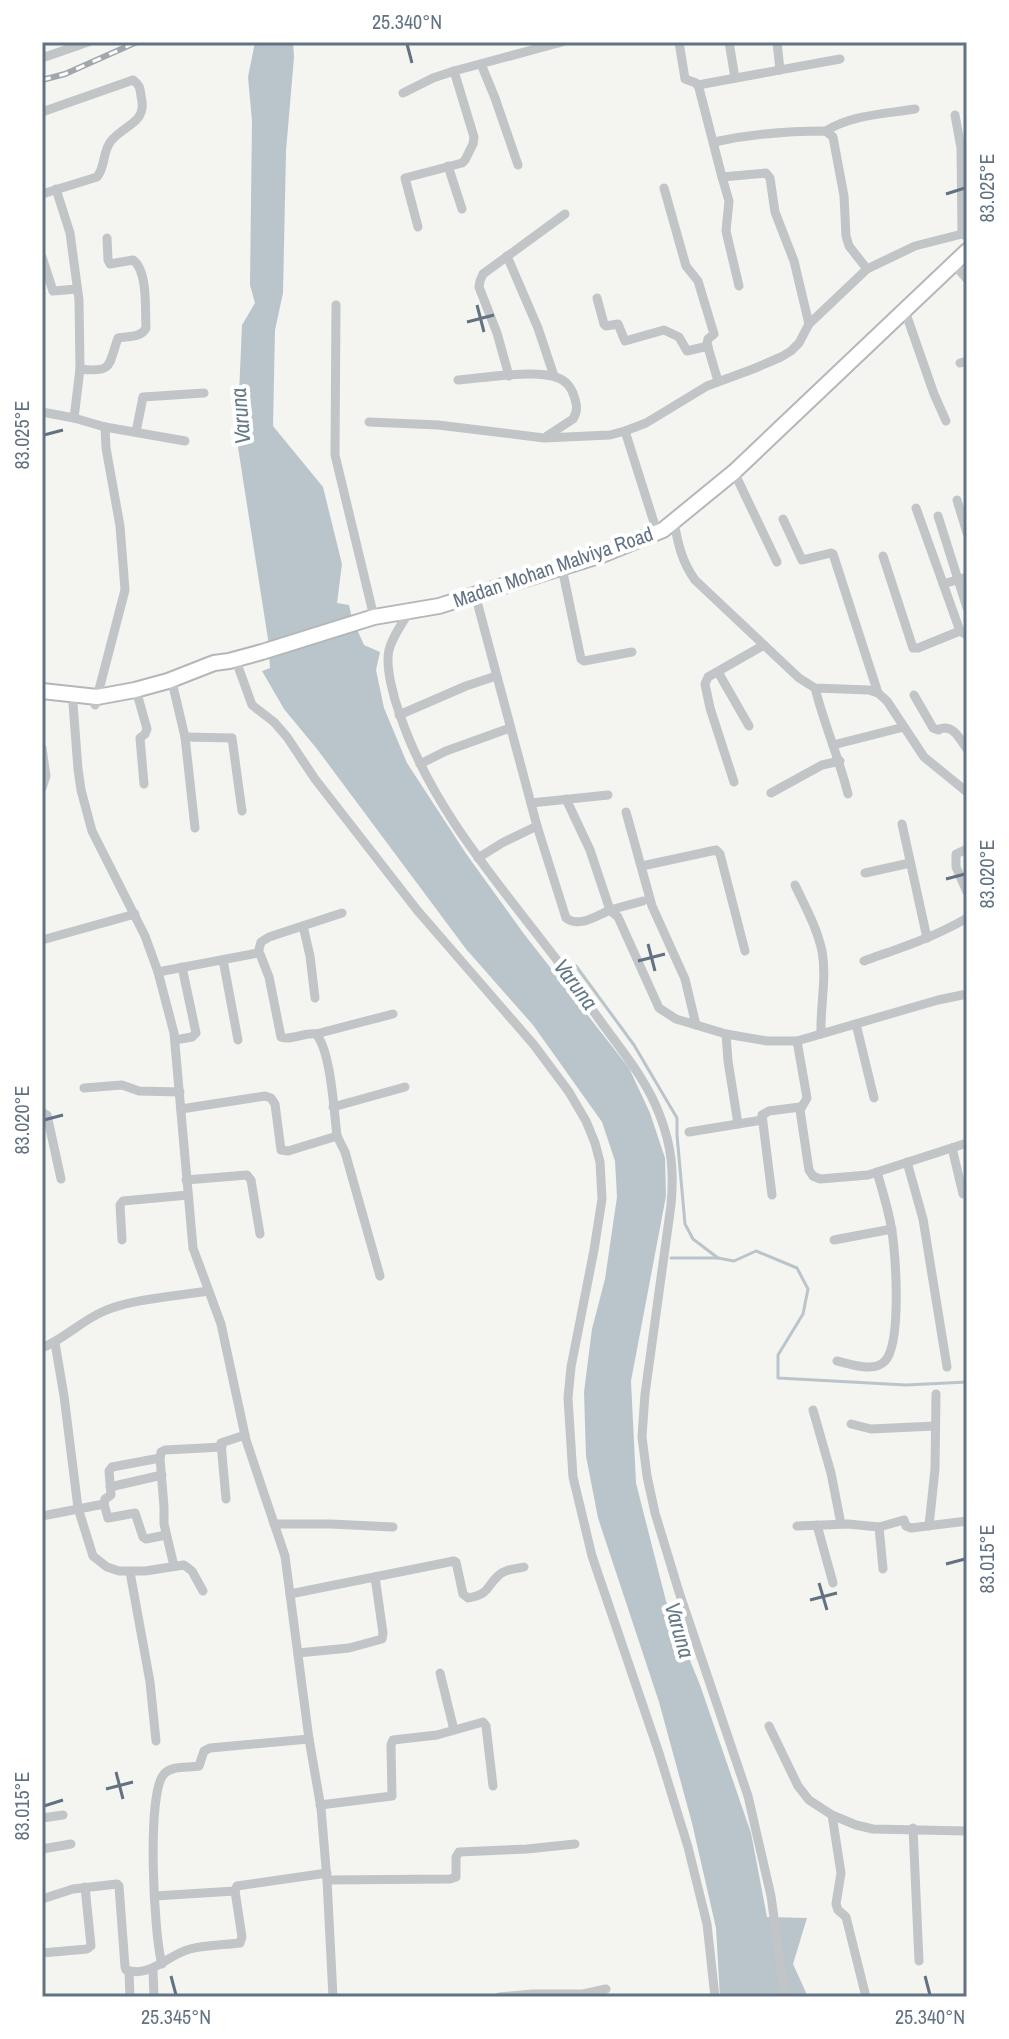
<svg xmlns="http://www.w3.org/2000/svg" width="1009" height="2039" font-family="'Archivo Narrow',sans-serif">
<rect width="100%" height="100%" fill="#f4f4f0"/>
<path fill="#bac5cb" d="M255,42H293L294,57L286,151L283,293L275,330L273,426L323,487L342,564L337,603L349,605L352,618L364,645L380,652L376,670L384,708L407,763L467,855L524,934L629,1068L650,1113L665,1158L666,1196L631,1381L636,1483L666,1601L700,1685L751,1833L767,1917L807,1918L793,1964L808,1997H720L716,1928L692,1823L659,1702L598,1518L586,1456L584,1392L592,1329L605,1279L617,1197L615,1161L602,1122L533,1025L466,949L317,749L284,709L262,671L270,668L268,639L237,441L242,325L255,303L250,285L252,121L248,77Z"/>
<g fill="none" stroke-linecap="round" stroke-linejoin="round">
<g stroke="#bac5cb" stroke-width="3">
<path d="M576,966L634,1045L677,1118V1135L685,1224L693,1239L718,1258"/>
<path d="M671,1258H718L734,1261L756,1251L797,1268L808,1289L803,1314L778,1355V1378L906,1385L967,1382"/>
</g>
<defs>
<path id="highway" d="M42,691L97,697L135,690L168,681L214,663L229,661L262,652L374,617L439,606L602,555L663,530L734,472L967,251"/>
</defs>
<use href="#highway" stroke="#b4b7ba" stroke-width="18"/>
<g stroke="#c1c5c8" stroke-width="9">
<path d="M679,42L685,79L696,83L699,88L722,177L766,173L770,178L775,212L794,261L809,324"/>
<path d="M729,42L735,78"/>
<path d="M777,42L780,70"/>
<path d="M42,58L88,42"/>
<path d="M481,64L495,98L518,165"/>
<path d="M698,85L840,59"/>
<path d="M403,93L433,78L454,71L562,42"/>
<path d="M42,112L133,80C140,85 140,88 141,96C148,123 125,124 111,141C102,152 106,166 97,177L42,194"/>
<path d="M955,115L961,148L962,234"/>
<path d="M826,131C851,115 885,114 915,109"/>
<path d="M714,142C751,134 787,131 826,131L833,137L844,196L846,236L849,246L867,269"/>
<path d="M448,166L462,209"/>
<path d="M722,177L729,201L726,231L739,286"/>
<path d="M664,188L686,266L698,281L714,334L708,339L707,344L718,381"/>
<path d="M56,189L70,233L79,300L80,369L74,418"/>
<path d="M418,227L405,178L462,163L465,160L473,144L474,137L454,71"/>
<path d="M507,256L538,328L554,376"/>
<path d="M42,257L53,291L77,289"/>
<path d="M953,263L967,279"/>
<path d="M597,298L604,324L606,326L618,324L625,341L664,330L679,337L687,351L708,346"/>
<path d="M336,305L335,455L374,617"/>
<path d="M905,311L934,394L946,421"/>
<path d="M960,363L967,361"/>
<path d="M80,369C114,373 108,365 118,338C128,336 141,338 146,328C145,309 148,271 133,260L110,264L108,260L107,238"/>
<path d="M509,376L497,333L479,287L480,281L483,274L565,214"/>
<path d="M458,380C483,378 537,369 558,378C567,381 571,387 574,396C577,405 578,411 573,419L547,436"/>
<path d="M42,412L74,418L105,427L185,441"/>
<path d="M369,422L438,425L544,438L610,435L625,431L646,423L707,386L753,369L781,357L791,351L799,343L809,324L867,269L915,246L962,234L967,236"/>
<path d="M625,431L657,532"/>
<path d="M136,432L143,397L204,393"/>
<path d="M734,472L777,562"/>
<path d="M957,500L967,533"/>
<path d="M916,508L960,631L967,635"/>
<path d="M938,516L967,608"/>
<path d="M783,519L802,560L831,553L833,554L878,693"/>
<path d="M674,522C678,544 682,562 695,580L799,678L815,688L869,690L878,693L887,701L924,757L967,792"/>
<path d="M883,556L913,648H918L960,631"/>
<path d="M562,568L581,659L584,661L632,652"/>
<path d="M943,584L967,577"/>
<path d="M475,594L537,826L566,918C579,928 596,916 610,910L618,917L659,1008L676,1019L726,1034L767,1041H797L938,1000L967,994"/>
<path d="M409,612C402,624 392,637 389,650C385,667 394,699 400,715C432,810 501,886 560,964C573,982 586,1001 599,1019C621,1050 647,1080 660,1116C672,1147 674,1172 671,1205L645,1394L642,1437L647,1476L655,1513L679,1592L748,1796L771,1896L785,1997"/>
<path d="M235,658L252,705L274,722L287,737L315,779L417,910L534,1045L569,1092L586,1121L595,1143L600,1162L602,1199L594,1250L571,1367L568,1398L573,1477L592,1556L659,1753L688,1847L707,1924L715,1997"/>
<path d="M718,672L749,726"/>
<path d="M173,686L185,737L195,828"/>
<path d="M815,688C824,724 839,758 848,794"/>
<path d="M914,695L933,728C944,732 933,729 945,728C955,728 961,741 967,749"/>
<path d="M138,697L147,729L145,734L140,738L144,784"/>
<path d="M73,704L78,769L81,790L92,831L145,936L158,972L174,1033L193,1248L221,1324L246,1440L285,1556L309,1739L321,1808L327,1880L333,1997"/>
<path d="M95,705L125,590L120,526L106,448L105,427"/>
<path d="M399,715L466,686L496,676"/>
<path d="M185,737L232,738L242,811"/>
<path d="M833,745L904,727"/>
<path d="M42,748L46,776L42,788"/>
<path d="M420,764L446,751L510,728"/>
<path d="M734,782L710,708L705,684L708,677L764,645"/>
<path d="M771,793L822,765L840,761"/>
<path d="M566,799L590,850L610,910L643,901"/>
<path d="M531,803L608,795"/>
<path d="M626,812L652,906L685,979L696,1025"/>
<path d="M902,824L927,938"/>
<path d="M967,849L956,854V867L967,892"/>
<path d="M478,858L502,843L537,826"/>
<path d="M642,866L716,850L720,854L745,951"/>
<path d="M865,873L910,863"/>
<path d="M795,885C805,906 817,928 822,951C827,978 820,1007 821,1034"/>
<path d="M303,926L310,956L315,998"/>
<path d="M42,940L135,914"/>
<path d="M258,953L261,942L269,937L342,913"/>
<path d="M223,960L238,1040"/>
<path d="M864,961C900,948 935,937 967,918"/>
<path d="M158,972L258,953L260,954L269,977L281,1037C292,1041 304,1032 316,1034C331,1051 334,1112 337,1136"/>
<path d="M856,1024L874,1098"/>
<path d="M316,1034L393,1014"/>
<path d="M726,1034L728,1061L738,1124"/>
<path d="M175,1040L192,1037L196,1033L182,967"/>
<path d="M797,1041L807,1098L800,1110L809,1170L813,1176L820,1179L868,1175L967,1143"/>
<path d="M84,1088L122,1085L139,1091L180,1092"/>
<path d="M333,1107L405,1087"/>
<path d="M181,1109L265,1096L271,1098L275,1104L281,1150L288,1151L337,1136L345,1152L380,1276"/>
<path d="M42,1112L47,1115L61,1179"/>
<path d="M689,1132L762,1120"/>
<path d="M952,1148L963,1194"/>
<path d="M907,1162L923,1219L947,1367"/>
<path d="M186,1180L247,1175L251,1180L260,1234"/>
<path d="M772,1195L762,1115L769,1111L800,1107"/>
<path d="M122,1240L120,1205L123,1201L188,1195"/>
<path d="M834,1240L892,1229"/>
<path d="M55,1343L64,1396L78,1508L93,1556L107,1567L119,1571H145L184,1565L192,1571L203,1591"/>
<path d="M42,1348C64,1339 80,1322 102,1312C128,1299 178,1296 208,1291"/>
<path d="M837,1361C850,1364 874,1373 885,1361C902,1343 896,1251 891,1226C888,1208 882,1190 877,1172"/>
<path d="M813,1410L831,1473L841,1524"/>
<path d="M851,1424L871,1429L935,1426"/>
<path d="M160,1458L161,1452L165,1450L222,1447"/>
<path d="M110,1487L162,1475"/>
<path d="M226,1499L221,1443L245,1435"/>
<path d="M104,1504L108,1518L135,1513L143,1537L146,1539L166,1535"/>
<path d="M42,1516L104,1504L105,1499L111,1495L109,1471L112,1467L160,1458L164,1507V1524L174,1566"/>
<path d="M274,1524H331L393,1527"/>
<path d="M817,1525L833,1583"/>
<path d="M797,1526L848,1524L879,1527L904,1520L906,1526L911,1528L967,1521"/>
<path d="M929,1526L935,1469L936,1394"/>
<path d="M879,1527L883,1569"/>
<path d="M130,1572L150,1682L156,1741"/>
<path d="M290,1594L454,1561L456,1562L463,1594L468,1598C491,1594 485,1587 499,1575C505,1569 516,1569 524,1567"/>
<path d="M298,1653L349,1648L382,1639L383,1633L375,1577"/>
<path d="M440,1673L454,1730"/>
<path d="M769,1726L798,1786L809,1800L832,1815L856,1825L873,1829L967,1831"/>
<path d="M320,1805L392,1796L391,1745L393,1740L437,1735L483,1722L486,1726L493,1786"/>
<path d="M832,1815L841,1873L836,1904L838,1910L846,1917L866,1997"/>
<path d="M42,1818L63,1815"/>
<path d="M913,1828L919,1961"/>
<path d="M42,1849L71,1844"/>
<path d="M327,1880L450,1879L456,1877V1857L459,1852L527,1849L575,1844"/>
<path d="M155,1896L235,1891"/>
<path d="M42,1899L73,1889L117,1884L119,1886L125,1967L126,1970C151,1978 167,1955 190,1949C206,1945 223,1945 240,1943L242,1937L235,1891L237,1886L327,1873"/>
<path d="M42,1953L87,1949L91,1946L85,1887"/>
<path d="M162,1964C154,1937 146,1794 164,1774C172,1765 189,1768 199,1766L204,1751L210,1748L309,1739"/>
<path d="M153,1970L154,1997"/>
<path d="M129,1972L130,1997"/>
<path d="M499,1997L532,1994H583L606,1989"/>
</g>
<use href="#highway" stroke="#fff" stroke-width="14"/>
<defs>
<path id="rail" d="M42,80L65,74L137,42"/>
</defs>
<use href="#rail" stroke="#a1a7ad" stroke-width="6"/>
<use href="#rail" stroke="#fff" stroke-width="3" stroke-dasharray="9" stroke-linecap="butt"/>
</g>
<path fill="none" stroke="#627282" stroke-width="3" d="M407,44L412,63M946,194L965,188M477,305L484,332M467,322L494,315M44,435L63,430M946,879L965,874M648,944L655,971M638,961L665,954M44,1120L63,1115M946,1564L965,1559M819,1583L827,1610M810,1600L837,1593M116,1772L123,1799M106,1789L133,1782M44,1806L63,1800M171,1976L176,1995M925,1976L930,1995"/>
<g text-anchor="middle" stroke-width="8" stroke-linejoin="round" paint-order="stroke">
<g font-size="20" fill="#627282" stroke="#fff">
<text transform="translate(553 567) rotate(-19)" y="7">Madan Mohan Malviya Road</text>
</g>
<g font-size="22" font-style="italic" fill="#637a86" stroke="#fff">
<text transform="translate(240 416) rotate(-95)" y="8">Varuna</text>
<text transform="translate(576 984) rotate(53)" y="8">Varuna</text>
<text transform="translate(680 1630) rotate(74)" y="8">Varuna</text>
</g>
</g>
<rect width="1009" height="2039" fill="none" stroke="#ffffff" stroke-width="88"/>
<rect x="44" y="44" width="921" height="1951" fill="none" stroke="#627282" stroke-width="3"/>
<g font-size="20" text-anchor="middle" fill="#627282">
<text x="407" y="29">25.340°N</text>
<text transform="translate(987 188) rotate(-90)" y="7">83.025°E</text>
<text transform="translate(22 435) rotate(-90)" y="7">83.025°E</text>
<text transform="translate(987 874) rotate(-90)" y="7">83.020°E</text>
<text transform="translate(22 1120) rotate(-90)" y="7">83.020°E</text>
<text transform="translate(987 1559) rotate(-90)" y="7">83.015°E</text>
<text transform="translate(22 1806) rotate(-90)" y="7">83.015°E</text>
<text x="176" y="2024">25.345°N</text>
<text x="930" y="2024">25.340°N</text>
</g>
</svg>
